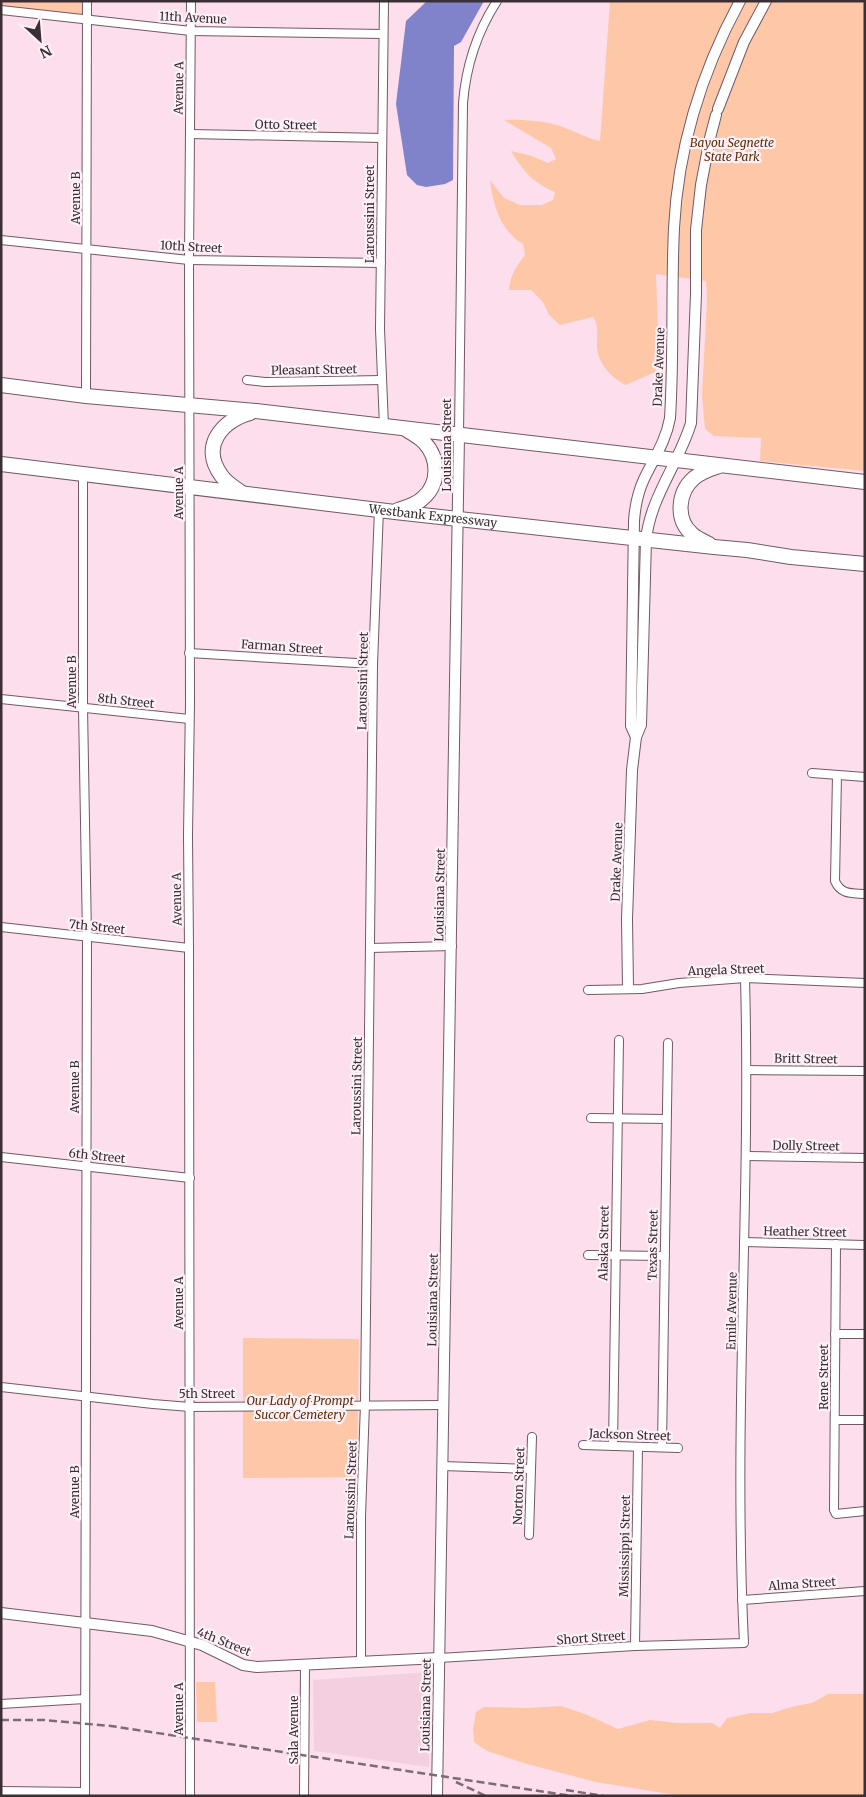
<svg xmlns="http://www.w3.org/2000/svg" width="866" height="1797" font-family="Merriweather,serif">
<rect width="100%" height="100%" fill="#fcdeed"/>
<path fill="#f3cfe0" d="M430,1672L429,1767L314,1751L313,1680Z"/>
<g fill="#fec8a8">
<path d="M1,1H87L86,20L1,10Z"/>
<path d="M610,1H865V471L760,461L761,438L714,436L705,429L702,395L707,300L706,281L656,274L659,358L655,372L626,385C613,379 598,364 597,348C596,336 600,326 593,317L560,325L549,315L543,302L531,290H509C510,276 516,266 525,255L523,244C500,231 493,205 490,180L504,198L520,205H542L553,200L555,192C533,183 523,171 511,151L532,156L548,163L556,159L551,148L504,120C522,119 547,121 563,127C577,132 586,138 600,141Z"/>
<path d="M243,1338L359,1339L357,1477L243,1478Z"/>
<path d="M196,1682H215L217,1722H197Z"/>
<path d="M828,1694H865V1796H682L596,1782L527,1764L487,1751L474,1742L473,1729L476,1712L484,1707L527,1708L561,1706L585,1714L618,1729L650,1720L676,1723H712L720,1728L727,1718L751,1713H772L795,1706L812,1703Z"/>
</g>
<path fill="#8183ca" d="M427,1H484L461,42L454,46L453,180L445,184L426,187L417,185L407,175L396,104L406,21Z"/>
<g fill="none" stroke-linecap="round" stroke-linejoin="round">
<defs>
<g id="street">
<path d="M1,10L191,31L383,34"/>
<path d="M190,134L382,138"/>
<path d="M1,240L189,260L381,263"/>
<path d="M247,380L265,382L382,380"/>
<path d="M86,396L87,1"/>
<path d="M384,426L380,329L384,1"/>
<path d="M459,435L463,103C466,66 477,32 497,1"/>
<path d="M83,474V707L87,937L85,1796"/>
<path d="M189,653L373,664"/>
<path d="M1,699L189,719"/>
<path d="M812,773L865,777"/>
<path d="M837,775L835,881C841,895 852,893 865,894"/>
<path d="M1,927L189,948"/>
<path d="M370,948L452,946"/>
<path d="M588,990L642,989L679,983L745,978L865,983"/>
<path d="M747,1070L865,1071"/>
<path d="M591,1118L666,1119"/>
<path d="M746,1156L865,1158"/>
<path d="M1,1157L190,1178"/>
<path d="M744,1242L865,1245"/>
<path d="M836,1244L834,1510L836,1514L865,1511"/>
<path d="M588,1255L665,1256"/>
<path d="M835,1334H865"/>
<path d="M1,1387L153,1404L190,1407L443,1405"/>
<path d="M835,1420H865"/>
<path d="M583,1445L678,1448"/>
<path d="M613,1446L619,1040"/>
<path d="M662,1447L668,1043"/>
<path d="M442,1466L531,1469"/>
<path d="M529,1535L532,1437"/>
<path d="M742,1600L865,1591"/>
<path d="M635,1646L638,1447"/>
<path d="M439,1658L635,1646L744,1643C733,1422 751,1200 745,978"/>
<path d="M361,1662V1516L365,1404L373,664L379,509"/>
<path d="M1,1704L85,1699"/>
<path d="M1,1791L85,1792"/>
<path d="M190,1796L189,948L188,835L190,703L189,260L191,1"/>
<path d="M304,1796L305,1665"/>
</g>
<g id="secondary">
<path d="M718,109L744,42L766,1"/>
<path d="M636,737L631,726L634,521C635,506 638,492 644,479C654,458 666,441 670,418C674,355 671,291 674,228C678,149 702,71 740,1"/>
<path d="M628,988L627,919L632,770L636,737L641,725L646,540C650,498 679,463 691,423L696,294V230L701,185L710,138L716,115"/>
<path d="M1,1613L152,1631L202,1645L243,1665L257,1667L439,1658"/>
<path d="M437,1796L459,435"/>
</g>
<g id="highway">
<path d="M1,385L86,396L256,411L865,482"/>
<path id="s1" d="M1,464L395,512L714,547L747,550L791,557L865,564"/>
<path d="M242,493C234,487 226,483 221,475C200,446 222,421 250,413"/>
<path d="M398,510C407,507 416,505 423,498C440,483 439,458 424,442C419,437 413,434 407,430"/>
<path d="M709,544C703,541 696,538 692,534C675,519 678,492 694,478C702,471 710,469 719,466"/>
</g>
</defs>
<use href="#street" stroke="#725965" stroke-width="10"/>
<use href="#secondary" stroke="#725965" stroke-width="12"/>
<use href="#highway" stroke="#725965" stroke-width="16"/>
<use href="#street" stroke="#fff" stroke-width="8"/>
<use href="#secondary" stroke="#fff" stroke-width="10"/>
<use href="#highway" stroke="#fff" stroke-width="14"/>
<g stroke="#7e6c75" stroke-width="2.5" stroke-dasharray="8 4" stroke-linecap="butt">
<path d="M1,1720H44L111,1726L572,1796"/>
<path d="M456,1782L486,1796"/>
<path d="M566,1790L604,1796"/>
</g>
</g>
<g text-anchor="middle" stroke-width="4.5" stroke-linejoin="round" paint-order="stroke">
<g font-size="12" fill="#3a2f34" stroke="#fdf1f7">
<text transform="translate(193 18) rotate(3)" y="4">11th Avenue</text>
<text transform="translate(179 88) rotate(-89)" y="4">Avenue A</text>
<text transform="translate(286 125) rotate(1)" y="4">Otto Street</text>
<text transform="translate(76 198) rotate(-90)" y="4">Avenue B</text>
<text transform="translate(370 214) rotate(-90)" y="4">Laroussini Street</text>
<text transform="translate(191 247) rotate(3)" y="4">10th Street</text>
<text transform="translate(659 367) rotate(-88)" y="4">Drake Avenue</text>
<text transform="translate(314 370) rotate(-1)" y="4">Pleasant Street</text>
<text transform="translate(447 445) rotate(-90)" y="4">Louisiana Street</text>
<text transform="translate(179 493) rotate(-90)" y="4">Avenue A</text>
<text dy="4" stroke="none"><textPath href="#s1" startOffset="435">Westbank Expressway</textPath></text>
<text transform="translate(282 647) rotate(4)" y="4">Farman Street</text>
<text transform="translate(363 681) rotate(-89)" y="4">Laroussini Street</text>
<text transform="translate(72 682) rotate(-90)" y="4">Avenue B</text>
<text transform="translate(126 701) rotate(6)" y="4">8th Street</text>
<text transform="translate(617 862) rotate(-88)" y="4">Drake Avenue</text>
<text transform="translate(440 895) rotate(-89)" y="4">Louisiana Street</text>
<text transform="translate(177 899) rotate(-91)" y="4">Avenue A</text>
<text transform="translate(97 927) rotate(6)" y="4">7th Street</text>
<text transform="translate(726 970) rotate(-2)" y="4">Angela Street</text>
<text transform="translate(806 1059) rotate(1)" y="4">Britt Street</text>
<text transform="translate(357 1086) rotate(-89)" y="4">Laroussini Street</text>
<text transform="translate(75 1087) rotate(-90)" y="4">Avenue B</text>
<text transform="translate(806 1146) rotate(1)" y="4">Dolly Street</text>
<text transform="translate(97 1156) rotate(6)" y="4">6th Street</text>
<text transform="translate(805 1232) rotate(1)" y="4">Heather Street</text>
<text transform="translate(604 1243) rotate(-89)" y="4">Alaska Street</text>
<text transform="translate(653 1245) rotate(-89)" y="4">Texas Street</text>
<text transform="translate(433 1300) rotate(-89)" y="4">Louisiana Street</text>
<text transform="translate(179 1303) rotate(-90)" y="4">Avenue A</text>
<text transform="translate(732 1311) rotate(-89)" y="4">Emile Avenue</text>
<text transform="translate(824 1377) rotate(-90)" y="4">Rene Street</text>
<text x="207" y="1398">5th Street</text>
<text transform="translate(630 1435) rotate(2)" y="4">Jackson Street</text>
<text transform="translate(519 1486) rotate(-88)" y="4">Norton Street</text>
<text transform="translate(351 1490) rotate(-88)" y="4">Laroussini Street</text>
<text transform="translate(75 1492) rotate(-90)" y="4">Avenue B</text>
<text transform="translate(625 1546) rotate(-89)" y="4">Mississippi Street</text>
<text transform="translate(802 1584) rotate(-4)" y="4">Alma Street</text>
<text transform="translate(591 1638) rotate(-4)" y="4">Short Street</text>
<text transform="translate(224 1642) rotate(22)" y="4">4th Street</text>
<text transform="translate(426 1705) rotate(-89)" y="4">Louisiana Street</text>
<text transform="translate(179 1709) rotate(-90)" y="4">Avenue A</text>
<text transform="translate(294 1730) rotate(-90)" y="4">Sala Avenue</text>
</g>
<g font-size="12" font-style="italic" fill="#5b2d0a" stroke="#fdf1f7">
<text x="732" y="147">Bayou Segnette<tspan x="732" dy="14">State Park</tspan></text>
<text x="300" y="1405">Our Lady of Prompt<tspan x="300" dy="14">Succor Cemetery</tspan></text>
</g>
</g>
<rect width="866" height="1797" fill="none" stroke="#3a2f34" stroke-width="5"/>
<g transform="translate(40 40) rotate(154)" stroke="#fdf1f7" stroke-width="4" paint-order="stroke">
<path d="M0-4L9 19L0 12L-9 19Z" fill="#3a2f34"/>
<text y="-8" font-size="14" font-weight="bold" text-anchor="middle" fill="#3a2f34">N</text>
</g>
</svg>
